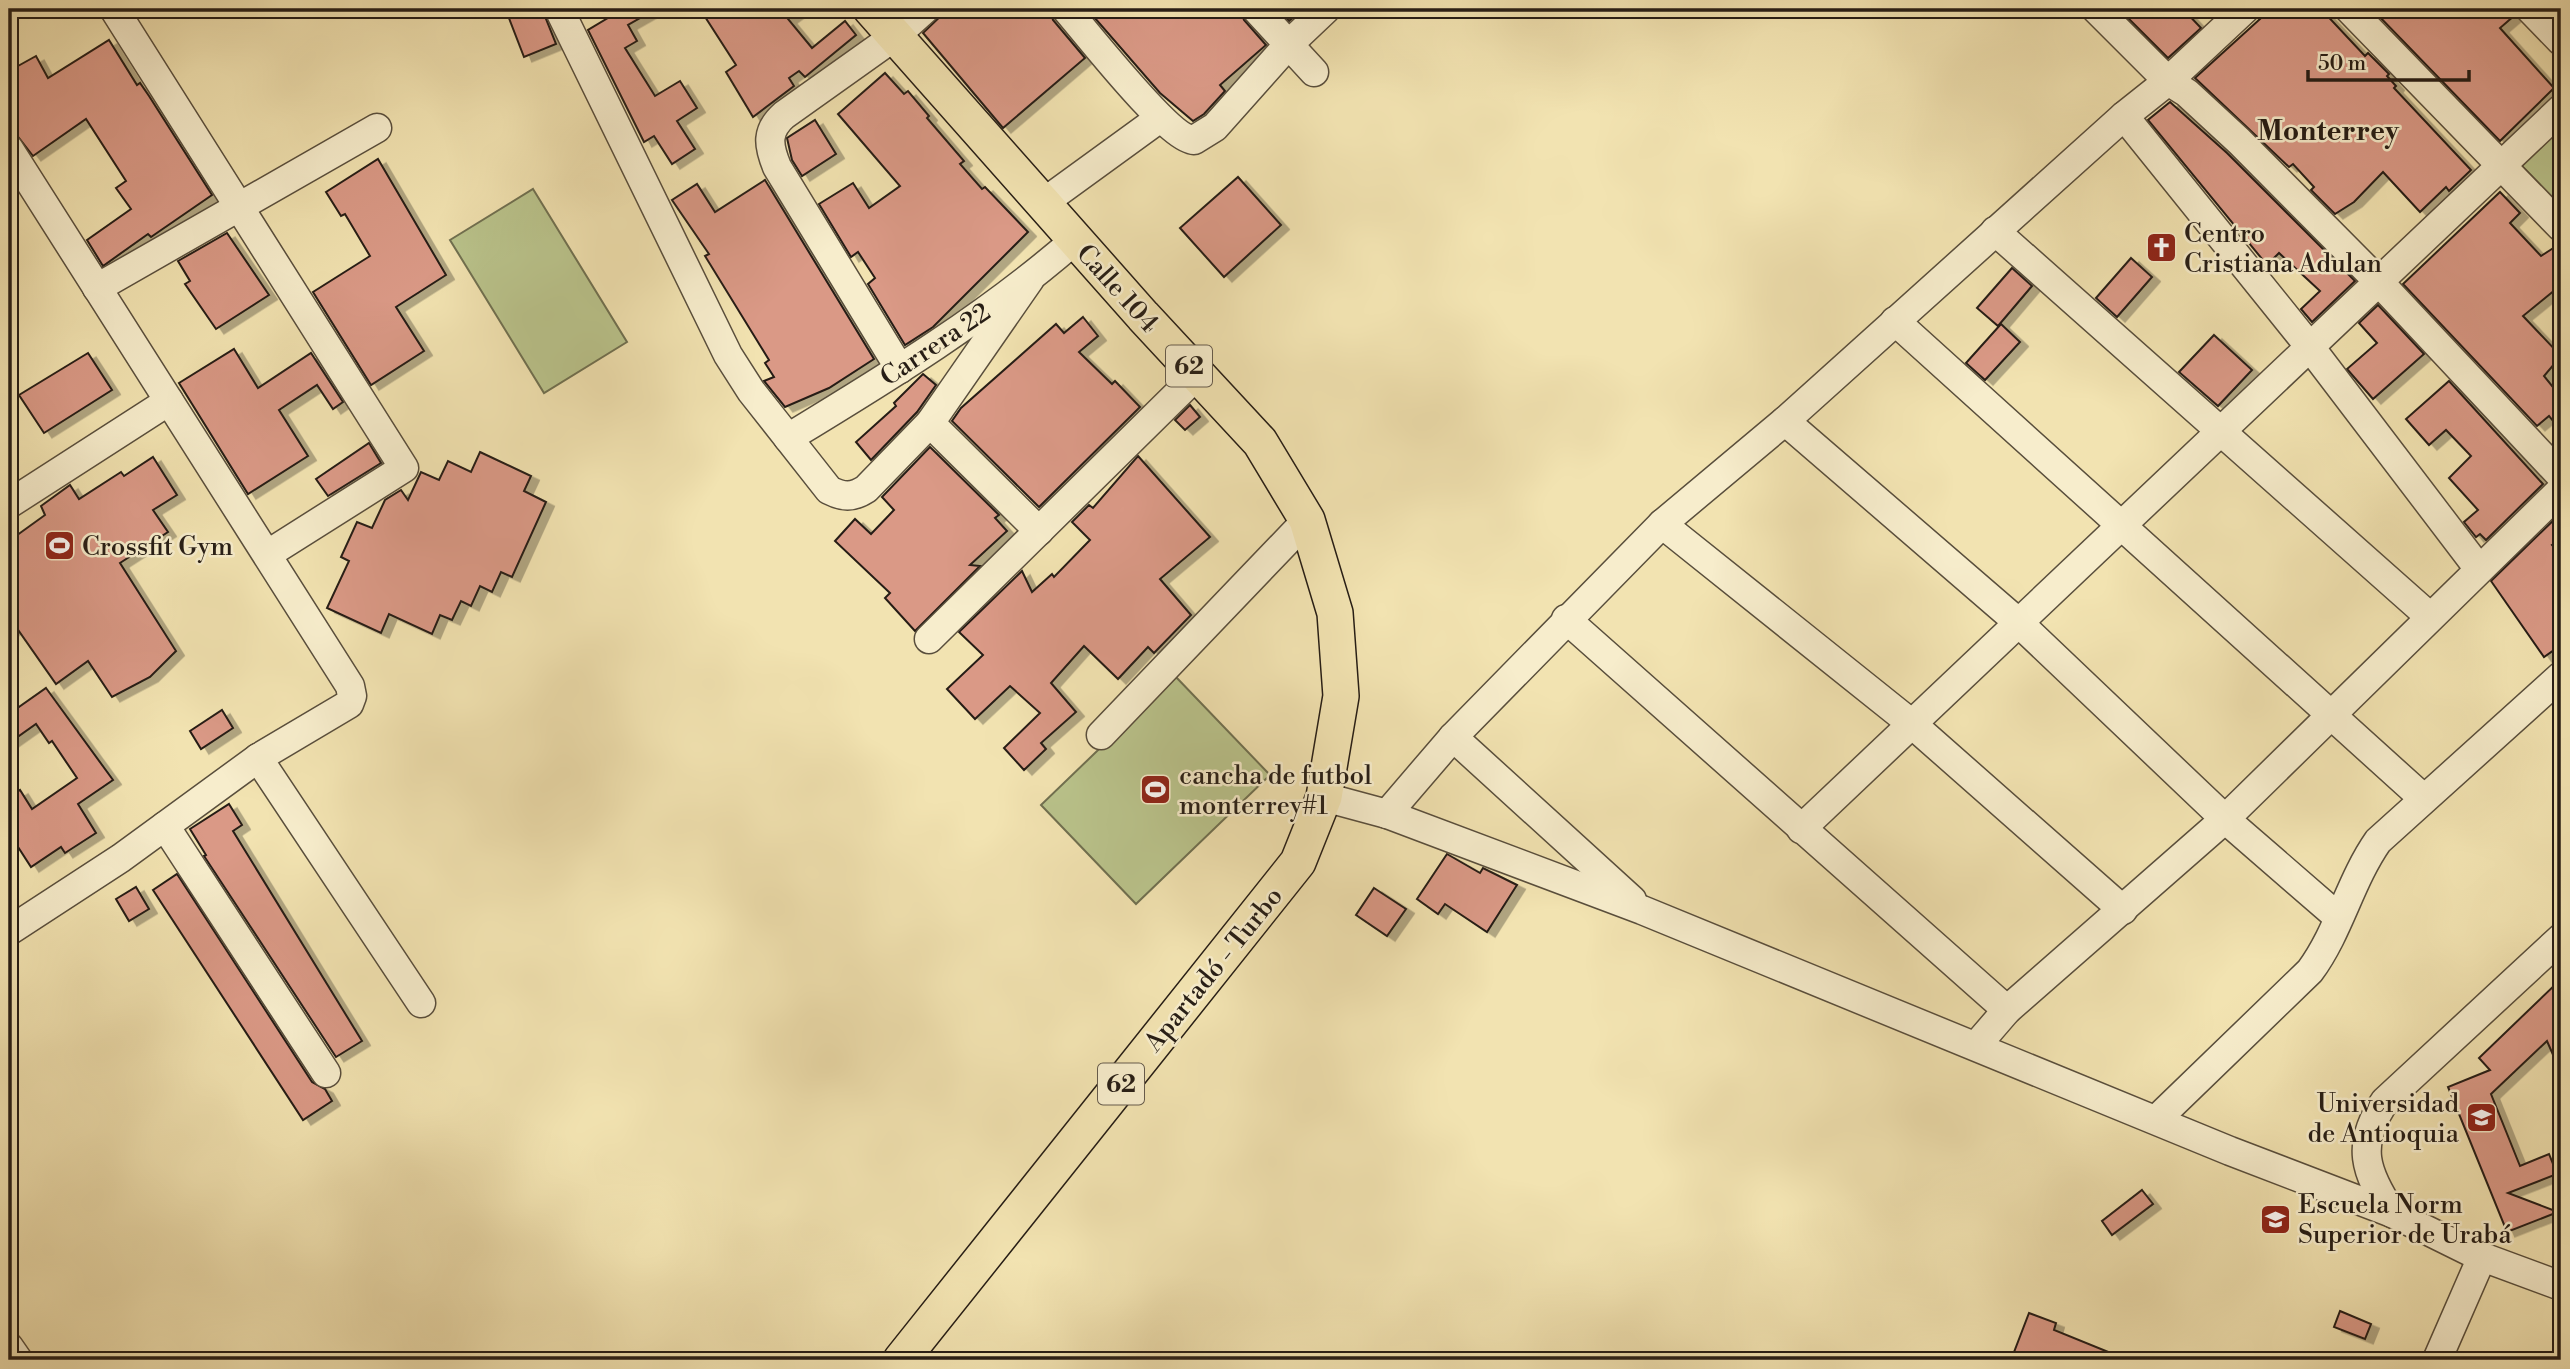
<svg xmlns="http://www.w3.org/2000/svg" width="2570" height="1369" font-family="'Libre Bodoni',serif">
<defs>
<filter id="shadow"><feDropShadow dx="8" dy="4.5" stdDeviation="0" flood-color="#0004"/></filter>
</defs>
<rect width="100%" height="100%" fill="#f2e3b1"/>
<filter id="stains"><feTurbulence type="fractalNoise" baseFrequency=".00286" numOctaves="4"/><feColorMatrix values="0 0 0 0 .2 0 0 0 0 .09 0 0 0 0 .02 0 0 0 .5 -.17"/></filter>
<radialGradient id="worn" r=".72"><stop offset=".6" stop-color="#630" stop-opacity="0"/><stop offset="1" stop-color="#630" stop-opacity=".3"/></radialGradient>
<g fill="#bac48c" stroke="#707050" stroke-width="2">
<path d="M2561,128V206L2522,166Z"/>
<path d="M533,189L627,342L544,393L450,240Z"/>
<path d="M1175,676L1270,775L1136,904L1041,805Z"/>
</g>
<g fill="#da9986" stroke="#261d15" stroke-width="2" filter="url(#shadow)">
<path d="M518,9H542L556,44L524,57L507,13Z"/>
<path d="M623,9H656L628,25L637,41L625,48L655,96L680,81L697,108L677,121L695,149L672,164L654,136L644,142L588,30Z"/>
<path d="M700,9H802L788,19L812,48L845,21L856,35L805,77L799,71L789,78L794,86L753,117L726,72L736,65Z"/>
<path d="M948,9H1050L1053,20L1085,58L1003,128L923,33Z"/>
<path d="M1087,9H1240L1244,20L1266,45L1220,85L1225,91L1204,114L1193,121L1160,93Z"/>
<path d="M1278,9H1302L1289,21Z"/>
<path d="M2119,9H2183L2201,28L2168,58Z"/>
<path d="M2271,9H2321L2365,56L2368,53L2389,74L2387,76L2396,86L2394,88L2471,170L2449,191L2446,187L2420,212L2383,172L2354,202L2335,214L2311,190L2314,187L2293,164L2289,167L2195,78Z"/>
<path d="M2372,9H2514L2515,15L2500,28L2554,88L2500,141Z"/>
<path d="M109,40L137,85L140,83L149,96L212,195L151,237L148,234L103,266L87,240L131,209L116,188L126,181L86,119L33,156L9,125V71L36,56L48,78Z"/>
<path d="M885,73L904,94L908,91L929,116L927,118L964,161L960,164L982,189L985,187L1028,232L933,327L905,345L868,284L875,278L858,252L851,257L819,204L853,183L869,208L900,186L838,114Z"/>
<path d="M2170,102L2227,153L2355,281L2312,322L2301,309L2320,291L2279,253L2267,265L2148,120Z"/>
<path d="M815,120L836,154L802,176L792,160L787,138Z"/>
<path d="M378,159L446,275L396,307L424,351L371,385L313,292L370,256L345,214L341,216L326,192Z"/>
<path d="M1238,177L1281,225L1224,277L1180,228Z"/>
<path d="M765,180L874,359L829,388L785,407L764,381L774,377L765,363L769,360L705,256L709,254L672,200L697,184L715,212Z"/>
<path d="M2500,192L2520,213L2510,223L2541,256L2561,243V285L2523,316L2561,356L2544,376L2561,397V431L2549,416L2537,426L2403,284Z"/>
<path d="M227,233L269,295L216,329L185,284L190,281L178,261Z"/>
<path d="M2131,258L2152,277L2117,317L2096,298Z"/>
<path d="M2012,268L2032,286L1998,326L1977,308Z"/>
<path d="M2378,305L2424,354L2373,399L2347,369L2377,343L2359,323Z"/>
<path d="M1083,317L1098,336L1079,352L1112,384L1115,381L1140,407L1039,507L952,421L961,408L1056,324L1064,333Z"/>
<path d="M2001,324L2020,342L1985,380L1966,363Z"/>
<path d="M2214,335L2252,370L2218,406L2179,372Z"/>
<path d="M234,349L258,388L311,353L343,402L333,409L317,385L279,410L308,456L248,494L179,383Z"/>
<path d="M88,353L112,390L44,433L19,395Z"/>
<path d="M923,374L936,385L917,412L871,460L856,442L896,406L894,403Z"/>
<path d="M2449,381L2543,484L2486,540L2480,534L2476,537L2464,522L2478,510L2449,478L2471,456L2446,430L2429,445L2406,419Z"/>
<path d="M1190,405L1200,417L1185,430L1175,420Z"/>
<path d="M369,443L381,463L328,496L316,479Z"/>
<path d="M930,447L999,515L995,518L1007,531L970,565L980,566L915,631L885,598L890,593L835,541L855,519L871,534L894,510L882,497Z"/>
<path d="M480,452L531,476L524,491L546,502L512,577L501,572L492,592L480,586L471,606L461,601L452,620L440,615L432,634L389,614L381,633L327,608L349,561L341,557L357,522L372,528L385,500L401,490L408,500L421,472L439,480L448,461L471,472Z"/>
<path d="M1138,456L1210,537L1160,579L1191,615L1154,653L1148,647L1118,679L1084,646L1051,683L1076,712L1041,743L1046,749L1024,770L1004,748L1040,713L1010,686L975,719L947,689L983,655L959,632L1022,571L1032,592L1052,574L1054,577L1090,540L1072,522L1089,505L1093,508Z"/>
<path d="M153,457L177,495L153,510L168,532L120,563L176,651L150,677L112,697L88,661L56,684L16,627L9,632V541L45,515L41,506L70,485L79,499L121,472L124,476Z"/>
<path d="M2561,513V539L2552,545L2561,555V645L2544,657L2491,581Z"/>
<path d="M46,688L113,780L78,804L96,833L65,853L61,847L31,867L9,833V797L20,790L32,809L77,778L52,741L49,743L36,724L9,743V714Z"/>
<path d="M222,710L233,728L201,749L190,731Z"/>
<path d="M229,804L242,825L233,831L362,1041L336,1057L204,856L206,855L190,829Z"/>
<path d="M1447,854L1480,873L1483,868L1517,885L1487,932L1445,904L1438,914L1417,899Z"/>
<path d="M177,874L312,1082L325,1089L332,1101L303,1120L153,890Z"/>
<path d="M136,887L149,909L129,921L116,899Z"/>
<path d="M1374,888L1406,909L1387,936L1356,915Z"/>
<path d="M2561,979V1073L2547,1041L2491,1094L2520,1166L2549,1154L2557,1174L2508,1193L2558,1212L2507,1232L2448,1087L2490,1070L2479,1058Z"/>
<path d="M2142,1190L2153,1204L2112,1235L2102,1221Z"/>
<path d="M2340,1311L2371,1324L2365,1339L2334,1327Z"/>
<path d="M2029,1313L2056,1323L2054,1330L2128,1360H2011Z"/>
</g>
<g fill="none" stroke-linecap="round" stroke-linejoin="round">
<defs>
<g id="minor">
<path d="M114,9L404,468L268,554"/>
<path d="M559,9L728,355L751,391L829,490C843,497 852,498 866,489L930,423L1030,279"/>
<path d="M1066,9C1086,32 1169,139 1194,140L1215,127L1288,45L1326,9"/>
<path d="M1256,9L1314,72"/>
<path d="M2096,9L2168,81L2187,93L2239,141L2379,282L2561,476"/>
<path d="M2349,9L2561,227"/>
<path d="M2530,9L2561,41"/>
<path d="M2124,116L2310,347L2479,569"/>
<path d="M9,149L350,686L352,696L349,704L258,758L121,858L9,931"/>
<path d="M1043,203L1160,118"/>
<path d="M1995,231L2429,616"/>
<path d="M97,288L377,128"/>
<path d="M1895,321L2423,798"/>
<path d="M900,369L777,167C768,145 766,131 784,115L895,36L925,9"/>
<path d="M1785,421L2019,623L2225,819L2338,917"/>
<path d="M930,423L1039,531"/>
<path d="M788,438C887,378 988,316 1075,240"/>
<path d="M9,504L169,401"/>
<path d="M1662,524L1912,724L2123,910"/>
<path d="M1566,619L2007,1010"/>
<path d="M929,639L1197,375"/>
<path d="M1101,735L1307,520"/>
<path d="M1453,737L1632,900"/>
<path d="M258,758L421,1003"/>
<path d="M1324,797L1387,814L1642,910L2230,1151L2392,1213L2477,1255L2561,1286"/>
<path d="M1387,814L1453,737L1662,524L1785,421L2124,116L2168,81L2245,9"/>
<path d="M165,826L326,1073"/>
<path d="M1801,829L2561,109"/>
<path d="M1976,1046L2007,1010L2225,819L2561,490"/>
<path d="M2157,1119L2310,971C2339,932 2350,881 2378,841L2561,676"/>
<path d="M2392,1213C2365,1172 2355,1145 2385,1101L2561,938"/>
<path d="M9,1347L18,1360"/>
<path d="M2437,1360L2482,1257"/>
</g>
<path id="major" d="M871,9L1143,316L1260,442L1307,520L1335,613L1341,696L1324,797L1298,862L901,1360"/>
</defs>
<use href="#minor" stroke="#594e3c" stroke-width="31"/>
<use href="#major" stroke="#261d15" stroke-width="38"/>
<use href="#minor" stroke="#f7edcc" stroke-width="28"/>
<use href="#major" stroke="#f2e3b1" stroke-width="35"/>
</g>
<defs>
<symbol id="church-square" viewBox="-11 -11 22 22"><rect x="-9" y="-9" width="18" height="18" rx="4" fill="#8f2418" stroke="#f7edcc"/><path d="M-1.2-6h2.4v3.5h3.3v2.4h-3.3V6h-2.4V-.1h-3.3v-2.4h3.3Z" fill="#fff"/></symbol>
<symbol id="stadium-square" viewBox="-11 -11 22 22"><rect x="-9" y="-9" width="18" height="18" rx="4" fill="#8f2418" stroke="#f7edcc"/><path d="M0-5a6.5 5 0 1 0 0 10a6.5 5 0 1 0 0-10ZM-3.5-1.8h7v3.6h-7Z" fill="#fff"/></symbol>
<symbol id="university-square" viewBox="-11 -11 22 22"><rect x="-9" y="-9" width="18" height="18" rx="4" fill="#8f2418" stroke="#f7edcc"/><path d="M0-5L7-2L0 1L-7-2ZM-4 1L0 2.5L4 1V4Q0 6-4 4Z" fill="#fff"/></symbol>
<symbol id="school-square" viewBox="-11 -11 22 22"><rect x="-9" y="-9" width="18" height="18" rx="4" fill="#8f2418" stroke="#f7edcc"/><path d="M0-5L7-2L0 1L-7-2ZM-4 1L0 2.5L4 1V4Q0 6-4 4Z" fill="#fff"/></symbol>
</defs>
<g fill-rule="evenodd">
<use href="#church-square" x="2144" y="230" width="35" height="35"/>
<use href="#stadium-square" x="42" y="528" width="35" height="35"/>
<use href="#stadium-square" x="1138" y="772" width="35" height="35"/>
<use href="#university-square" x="2464" y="1100" width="35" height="35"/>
<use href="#school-square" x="2258" y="1202" width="35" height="35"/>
</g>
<g text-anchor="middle" stroke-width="5" stroke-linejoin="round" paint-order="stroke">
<g fill="#f7edcc" stroke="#655b4c" stroke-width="2">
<rect x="1166" y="345.5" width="46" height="41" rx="5"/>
<rect x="1098" y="1063.5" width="46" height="41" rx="5"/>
</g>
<g font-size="24" font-weight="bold" fill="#261d15">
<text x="1189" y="374">62</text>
<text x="1121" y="1092">62</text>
</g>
<g font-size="26" fill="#261d15" stroke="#f7edcc" text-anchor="start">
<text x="2184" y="242">Centro<tspan x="2184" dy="30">Cristiana Adulan</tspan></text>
<text x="82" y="555">Crossfit Gym</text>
<text x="1179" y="784">cancha de futbol<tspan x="1179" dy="30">monterrey#1</tspan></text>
<text x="2459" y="1112" text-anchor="end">Universidad<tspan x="2459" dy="30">de Antioquia</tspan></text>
<text x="2298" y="1213">Escuela Norm<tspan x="2298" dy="30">Superior de Urabá</tspan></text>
</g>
<g font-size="26" fill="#261d15" stroke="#f7edcc">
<text transform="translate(1118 288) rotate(48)" y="9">Calle 104</text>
<text transform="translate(935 344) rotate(-34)" y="9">Carrera 22</text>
<text transform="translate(1213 969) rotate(-51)" y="9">Apartadó - Turbo</text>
</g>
<g font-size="28" font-weight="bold" fill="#261d15" stroke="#f7edcc">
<text x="2328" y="140">Monterrey</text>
</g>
</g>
<rect width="2570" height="1369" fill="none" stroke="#f2e3b1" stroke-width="35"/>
<rect x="10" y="10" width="2549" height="1348" fill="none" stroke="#261d15" stroke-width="3.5"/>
<rect x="18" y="18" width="2535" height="1334" fill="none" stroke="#261d15" stroke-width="2"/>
<path d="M2308 70v10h161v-10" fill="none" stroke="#261d15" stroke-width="3.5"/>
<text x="2318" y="70" font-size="21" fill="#261d15" stroke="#f7edcc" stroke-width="5" paint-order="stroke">50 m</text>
<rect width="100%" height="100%" filter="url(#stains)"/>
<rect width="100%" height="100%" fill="url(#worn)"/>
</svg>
